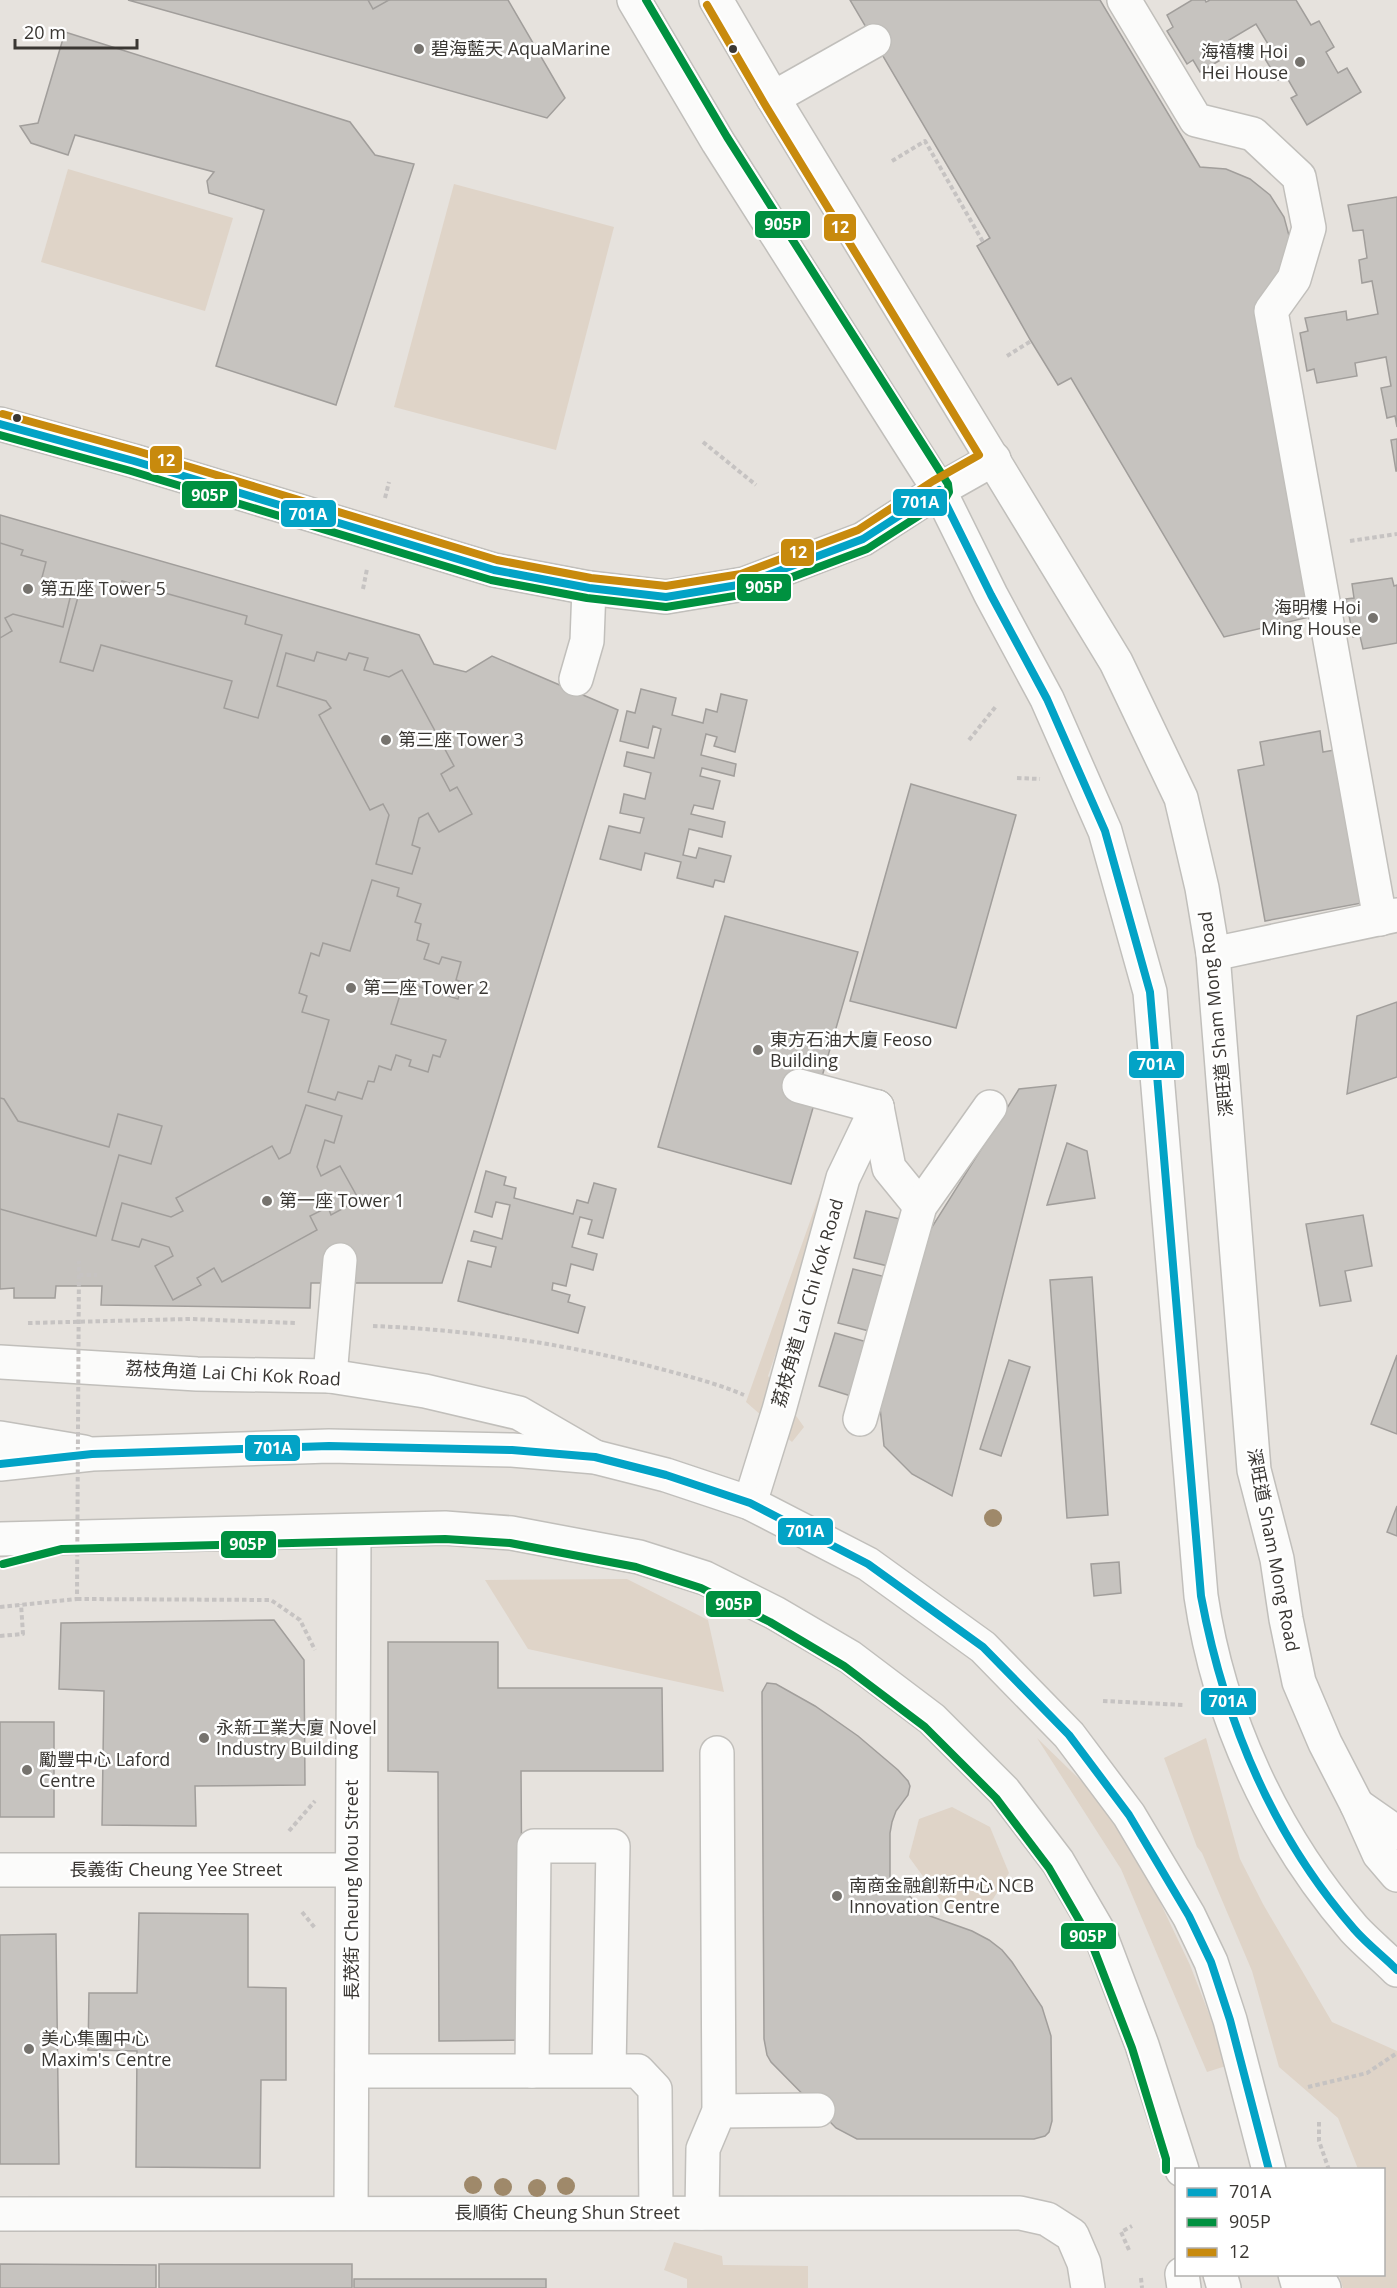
<svg xmlns="http://www.w3.org/2000/svg" width="1397" height="2288" font-family="'Open Sans','Noto Sans TC',sans-serif">
<rect width="100%" height="100%" fill="#e6e2dd"/>
<g fill="#dfd4c8">
<path d="M68,169L233,218L205,311L41,262Z"/>
<path d="M454,184L614,227L556,450L394,407Z"/>
<path d="M824,1182L809,1256L768,1376L804,1427L792,1442L746,1402Z"/>
<path d="M627,1579L708,1620L724,1692L528,1649L485,1580Z"/>
<path d="M1037,1738L1105,1804L1136,1852L1190,1965L1229,2065L1207,2072L1121,1869Z"/>
<path d="M1206,1738L1240,1859L1263,1904L1332,2022L1397,2051V2288H1343L1339,2275L1384,2274V2170L1358,2169L1338,2118L1279,2067L1252,1971L1202,1853L1197,1847L1164,1758Z"/>
<path d="M952,1807L990,1827L1009,1873L993,1899L977,1912L946,1908L909,1857L919,1819Z"/>
<path d="M674,2242L722,2256L723,2265L808,2266V2288H687V2279L664,2270Z"/>
</g>
<g fill="#c6c3bf" stroke="#a19e9b" stroke-width="1.5">
<path d="M128,0H508L565,98L547,118Z"/>
<path d="M368,0H389L373,9Z"/>
<path d="M850,0H1100L1200,167L1226,169L1250,179L1270,195L1284,217L1291,243L1278,293L1318,615L1224,637L1071,378L1058,385L1031,341L977,246L990,238Z"/>
<path d="M1192,0H1205L1206,2L1210,0H1296L1311,25L1319,21L1334,47L1326,52L1338,73L1347,68L1361,92L1307,125L1291,98L1297,95L1286,76L1278,80L1262,54L1271,49L1256,24L1229,40L1236,51L1200,72L1193,60L1187,64L1167,31L1173,27L1167,15Z"/>
<path d="M65,32L350,122L375,155L414,164L336,405L216,366L264,210L209,193L207,181L214,172L75,135L68,155L31,143L20,126L38,123Z"/>
<path d="M1397,197V427L1395,416L1387,418L1381,388L1391,386L1386,357L1355,363L1357,376L1317,383L1314,369L1307,371L1300,333L1308,331L1305,318L1346,311L1347,320L1378,314L1372,281L1362,283L1359,260L1367,258L1363,230L1353,231L1348,205Z"/>
<path d="M1397,439V471H1396L1391,440Z"/>
<path d="M0,515L419,635L434,664L466,672L492,656L618,710L442,1283H311L310,1308L101,1305L102,1286H56L55,1298H14V1288L0,1289Z"/>
<path d="M0,543L23,550L21,555L46,562L40,585L71,594L63,627L13,614L5,618L12,631L0,638Z"/>
<path d="M1392,578L1394,586L1397,585V643L1363,649L1360,636L1353,637L1346,599L1354,598L1352,584Z"/>
<path d="M83,579L119,589L122,581L247,616L245,624L282,635L258,718L224,708L232,681L101,645L93,671L60,662Z"/>
<path d="M317,652L346,660L349,653L368,658L364,670L389,677L402,670L454,766L441,774L450,791L457,787L472,814L439,832L428,813L419,818L412,845L420,848L412,874L376,864L389,815L383,804L370,810L319,715L331,708L326,701L277,686L286,653L314,661Z"/>
<path d="M641,689L676,698L672,715L703,723L706,709L717,712L721,694L747,700L735,752L714,746L717,737L706,734L701,755L736,764L734,776L702,768L700,776L720,781L713,809L694,805L691,814L725,822L722,837L689,829L683,855L696,858L699,848L731,856L724,882L715,880L713,887L677,878L681,862L645,853L641,870L600,859L609,826L640,833L644,818L620,813L624,794L645,799L651,773L624,766L627,752L654,758L661,729L653,726L648,748L620,741L627,711L635,713Z"/>
<path d="M1320,731L1323,752L1334,750L1362,903L1265,921L1238,770L1264,765L1260,742Z"/>
<path d="M911,784L1016,815L956,1028L850,1001Z"/>
<path d="M372,880L399,888L397,896L421,904L415,922L421,924L417,940L429,944L424,959L439,964L442,957L461,962L456,980L463,982L458,999L404,982L391,1024L446,1040L440,1057L433,1055L428,1072L409,1066L411,1060L396,1055L391,1070L379,1066L374,1082L368,1081L362,1099L338,1092L335,1100L308,1092L329,1020L302,1012L307,996L299,993L311,953L319,956L323,943L350,951Z"/>
<path d="M725,916L858,952L791,1184L658,1147Z"/>
<path d="M1397,1002V1077L1347,1094L1357,1016Z"/>
<path d="M1056,1085L952,1496L912,1474L884,1446L878,1388L908,1265L1019,1089Z"/>
<path d="M0,1098L4,1099L18,1121L109,1147L118,1114L162,1126L151,1164L119,1155L96,1236L0,1209Z"/>
<path d="M306,1105L342,1116L334,1143L325,1140L317,1167L321,1176L340,1166L359,1200L331,1215L328,1207L310,1216L317,1230L222,1282L214,1268L197,1278L201,1285L173,1300L155,1266L173,1256L169,1247L142,1239L139,1247L112,1240L122,1203L171,1217L183,1211L176,1198L272,1146L279,1159L290,1153Z"/>
<path d="M1067,1143L1087,1151L1095,1198L1047,1205Z"/>
<path d="M486,1171L506,1177L504,1185L516,1188L514,1198L573,1214L577,1200L588,1203L594,1183L616,1189L603,1238L588,1234L592,1220L580,1217L572,1247L597,1254L593,1270L571,1264L566,1286L553,1283L552,1290L570,1295L568,1302L585,1307L578,1333L458,1301L468,1261L491,1267L496,1247L471,1241L474,1231L502,1239L510,1205L496,1202L492,1217L475,1212Z"/>
<path d="M866,1211L900,1219L888,1266L854,1258Z"/>
<path d="M1363,1215L1372,1266L1345,1271L1351,1301L1320,1306L1306,1224Z"/>
<path d="M853,1269L886,1277L873,1332L838,1323Z"/>
<path d="M1092,1277L1108,1515L1067,1518L1050,1280Z"/>
<path d="M835,1333L867,1342L851,1396L819,1386Z"/>
<path d="M1397,1355V1434L1371,1424Z"/>
<path d="M1009,1360L1030,1367L1001,1456L980,1449Z"/>
<path d="M1397,1506V1536L1387,1532Z"/>
<path d="M1119,1562L1121,1593L1094,1596L1091,1564Z"/>
<path d="M274,1620L304,1660L305,1785L195,1786L196,1826L102,1825L104,1691L59,1689L61,1623Z"/>
<path d="M388,1642H498V1688H662L663,1771H521L523,2040L439,2041L438,1772L388,1771Z"/>
<path d="M767,1683L776,1684L815,1706L858,1736L898,1770L908,1781L910,1786L908,1795L896,1811L892,1822L890,1833V1877L930,1916L972,1931L989,1940L1002,1950L1012,1962L1042,2007L1051,2036L1052,2121L1049,2132L1045,2136L1034,2139H857L836,2128L771,2062L767,2055L764,2039L762,1692Z"/>
<rect x="0" y="1722" width="54" height="95"/>
<path d="M139,1913L248,1914V1987L286,1988V2080H261L260,2168L136,2167L137,2051L88,2050L89,1993H137Z"/>
<path d="M56,1934L59,2164H0V1935Z"/>
<path d="M0,2264L156,2265V2288H0Z"/>
<rect x="159" y="2264" width="193" height="24"/>
<rect x="354" y="2279" width="192" height="9"/>
</g>
<g fill="none" stroke-linecap="round" stroke-linejoin="round">
<defs>
<g id="minor">
<path d="M634,0L718,142L939,490L991,595L1047,699L1105,831L1150,992L1201,1596C1219,1718 1273,1835 1354,1929C1367,1943 1383,1956 1397,1970"/>
<path d="M716,0L773,98L1116,662L1181,798L1202,888L1213,954L1254,1470L1277,1559L1286,1619L1299,1682L1325,1743L1357,1805L1379,1854L1397,1875"/>
<path d="M1124,0L1196,120L1253,134L1299,177L1309,228L1294,279L1271,311L1380,919"/>
<path d="M773,98L874,41"/>
<path d="M0,424L134,461L494,570L589,588L666,597L744,584L863,539L939,490L994,459"/>
<path d="M576,679L587,641L589,588"/>
<path d="M1213,954L1397,915"/>
<path d="M799,1086L877,1107"/>
<path d="M877,1107L889,1168L920,1206"/>
<path d="M0,1362L197,1374L330,1376L425,1391L519,1413L595,1457"/>
<path d="M330,1376L340,1260"/>
<path d="M860,1419L920,1206L990,1107"/>
<path d="M750,1503L779,1410L843,1178L877,1107"/>
<path d="M1357,1805L1397,1833"/>
<path d="M0,1870H352"/>
<path d="M352,2071H638L655,2089L656,2213"/>
<path d="M532,2071L534,1846H613L609,2070"/>
<path d="M719,2111L818,2110"/>
<path d="M351,2213L354,1531"/>
<path d="M702,2213L703,2149L719,2111L717,1753"/>
<path d="M0,2214L1020,2213L1047,2219L1072,2235L1084,2263L1088,2288"/>
</g>
<g id="major">
<path d="M0,1438L84,1452"/>
<path d="M1182,2274L1184,2288"/>
<path d="M1316,2274L1324,2288"/>
</g>
<g id="highway">
<path d="M0,1464L92,1454L329,1446L512,1450L595,1457L666,1475L750,1503L868,1564L983,1647L1069,1735L1129,1815L1189,1916L1211,1962L1230,2020L1269,2170"/>
<path d="M0,1539L445,1528L511,1533L639,1557L705,1578L775,1613L850,1657L932,1719L1004,1791L1058,1862L1100,1934L1142,2045L1182,2170"/>
<path d="M1220,2274L1224,2288"/>
<path d="M1295,2274L1299,2288"/>
</g>
</defs>
<use href="#minor" stroke="#c1bfbb" stroke-width="36"/>
<use href="#major" stroke="#c1bfbb" stroke-width="36"/>
<use href="#highway" stroke="#c1bfbb" stroke-width="36"/>
<g stroke="#c6c3c2" stroke-width="4" stroke-dasharray="4.5 3" stroke-linecap="butt">
<path d="M892,161L925,141L983,242"/>
<path d="M1007,356L1031,341"/>
<path d="M703,442L756,485"/>
<path d="M385,498L389,482"/>
<path d="M1350,541L1397,534"/>
<path d="M363,589L367,569"/>
<path d="M969,740L997,705"/>
<path d="M1017,778L1040,779"/>
<path d="M79,1275H97"/>
<path d="M28,1323L190,1319L296,1323"/>
<path d="M373,1326C469,1330 564,1343 657,1368C687,1376 716,1383 744,1395"/>
<path d="M77,1599L271,1600L300,1620L315,1650"/>
<path d="M0,1636L23,1634L21,1604"/>
<path d="M1103,1701L1184,1705"/>
<path d="M289,1831L315,1801"/>
<path d="M302,1912L315,1928"/>
<path d="M1308,2087L1367,2073L1397,2053"/>
<path d="M1319,2122V2141L1329,2170"/>
<path d="M1129,2250L1121,2232L1132,2226"/>
<path d="M1141,2278L1142,2288"/>
</g>
<use href="#minor" stroke="#fbfbfa" stroke-width="33"/>
<use href="#major" stroke="#fbfbfa" stroke-width="33"/>
<use href="#highway" stroke="#fbfbfa" stroke-width="33"/>
<path stroke="#c6c3c2" stroke-width="4" stroke-dasharray="4.5 3" stroke-linecap="butt" d="M0,1607L77,1599L79,1261"/>
<defs>
<g id="bus-1">
<path d="M0,424L134,461L494,570L589,588L666,597L744,584L863,539L939,490L991,595L1047,699L1105,831L1150,992L1201,1596C1224,1718 1271,1834 1354,1929C1367,1944 1383,1956 1397,1970"/>
<path d="M0,1464L92,1454L329,1446L512,1450L595,1457L666,1475L750,1503L868,1564L983,1647L1069,1735L1129,1815L1189,1916L1211,1962L1230,2020L1269,2170"/>
</g>
<g id="bus-2">
<path d="M0,435L131,471L491,580L587,598L666,607L747,594L867,549L945,499L949,492L948,484L727,137L646,0"/>
<path d="M3,1564L62,1549L445,1539L510,1543L636,1567L701,1588L770,1622L844,1666L925,1727L996,1798L1049,1868L1090,1939L1132,2048L1166,2159V2170"/>
</g>
<path id="bus-3" d="M3,414L137,451L497,560L591,578L666,586L741,574L858,530L933,481L979,455L764,103L707,5"/>
</defs>
<use href="#bus-1" stroke="#fff" stroke-width="12"/>
<use href="#bus-2" stroke="#fff" stroke-width="12"/>
<use href="#bus-3" stroke="#fff" stroke-width="12"/>
<use href="#bus-1" stroke="#03a3c6" stroke-width="8"/>
<use href="#bus-2" stroke="#009140" stroke-width="8"/>
<use href="#bus-3" stroke="#c88a0d" stroke-width="8"/>
</g>
<g fill="#9f896a">
<circle cx="993" cy="1518" r="9"/>
<circle cx="473" cy="2185" r="9"/>
<circle cx="566" cy="2186" r="9"/>
<circle cx="503" cy="2187" r="9"/>
<circle cx="537" cy="2188" r="9"/>
</g>
<g fill="#76736e" stroke="#fff" stroke-width="2">
<circle cx="419" cy="49" r="6"/>
<circle cx="1300" cy="62" r="6"/>
<circle cx="28" cy="589" r="6"/>
<circle cx="1373" cy="618" r="6"/>
<circle cx="386" cy="740" r="6"/>
<circle cx="351" cy="988" r="6"/>
<circle cx="758" cy="1050" r="6"/>
<circle cx="267" cy="1201" r="6"/>
<circle cx="204" cy="1738" r="6"/>
<circle cx="27" cy="1770" r="6"/>
<circle cx="837" cy="1896" r="6"/>
<circle cx="29" cy="2049" r="6"/>
</g>
<g fill="#3a3733" stroke="#fff" stroke-width="2">
<circle cx="733" cy="49" r="5"/>
<circle cx="17" cy="418" r="5"/>
</g>
<g text-anchor="middle" stroke-width="5" stroke-linejoin="round" paint-order="stroke">
<g font-size="18" fill="#3a3733" stroke="#fff" text-anchor="start">
<text x="431" y="55">碧海藍天 AquaMarine</text>
<text x="1288" y="58" text-anchor="end">海禧樓 Hoi<tspan x="1288" dy="21">Hei House</tspan></text>
<text x="40" y="595">第五座 Tower 5</text>
<text x="1361" y="614" text-anchor="end">海明樓 Hoi<tspan x="1361" dy="21">Ming House</tspan></text>
<text x="398" y="746">第三座 Tower 3</text>
<text x="363" y="994">第二座 Tower 2</text>
<text x="770" y="1046">東方石油大廈 Feoso<tspan x="770" dy="21">Building</tspan></text>
<text x="279" y="1207">第一座 Tower 1</text>
<text x="216" y="1734">永新工業大廈 Novel<tspan x="216" dy="21">Industry Building</tspan></text>
<text x="39" y="1766">勵豐中心 Laford<tspan x="39" dy="21">Centre</tspan></text>
<text x="849" y="1892">南商金融創新中心 NCB<tspan x="849" dy="21">Innovation Centre</tspan></text>
<text x="41" y="2045">美心集團中心<tspan x="41" dy="21">Maxim's Centre</tspan></text>
</g>
<g font-size="18" fill="#3a3733" stroke="#fff">
<text transform="translate(1216 1014) rotate(-96)" y="6">深旺道 Sham Mong Road</text>
<text transform="translate(808 1303) rotate(-74)" y="6">荔枝角道 Lai Chi Kok Road</text>
<text transform="translate(233 1374) rotate(3)" y="6">荔枝角道 Lai Chi Kok Road</text>
<text transform="translate(1273 1550) rotate(79)" y="6">深旺道 Sham Mong Road</text>
<text x="176" y="1876">長義街 Cheung Yee Street</text>
<text transform="translate(352 1890) rotate(-90)" y="6">長茂街 Cheung Mou Street</text>
<text x="567" y="2219">長順街 Cheung Shun Street</text>
</g>
</g>
<g stroke="#fff" stroke-width="2">
<rect x="754" y="210" width="57" height="29" rx="6" fill="#009140"/>
<rect x="823" y="213" width="34" height="29" rx="6" fill="#c88a0d"/>
<rect x="149" y="445" width="34" height="29" rx="6" fill="#c88a0d"/>
<rect x="181" y="480" width="57" height="29" rx="6" fill="#009140"/>
<rect x="892" y="488" width="56" height="29" rx="6" fill="#03a3c6"/>
<rect x="280" y="499" width="57" height="29" rx="6" fill="#03a3c6"/>
<rect x="780" y="538" width="35" height="29" rx="6" fill="#c88a0d"/>
<rect x="736" y="573" width="56" height="29" rx="6" fill="#009140"/>
<rect x="1128" y="1050" width="57" height="29" rx="6" fill="#03a3c6"/>
<rect x="244" y="1434" width="57" height="28" rx="6" fill="#03a3c6"/>
<rect x="777" y="1517" width="57" height="29" rx="6" fill="#03a3c6"/>
<rect x="220" y="1530" width="57" height="29" rx="6" fill="#009140"/>
<rect x="705" y="1590" width="57" height="28" rx="6" fill="#009140"/>
<rect x="1200" y="1687" width="57" height="29" rx="6" fill="#03a3c6"/>
<rect x="1060" y="1922" width="57" height="28" rx="6" fill="#009140"/>
</g>
<g font-size="16" text-anchor="middle" font-weight="bold" fill="#fff">
<text x="783" y="230">905P</text>
<text x="840" y="233">12</text>
<text x="166" y="466">12</text>
<text x="210" y="501">905P</text>
<text x="920" y="508">701A</text>
<text x="308" y="520">701A</text>
<text x="798" y="558">12</text>
<text x="764" y="593">905P</text>
<text x="1156" y="1070">701A</text>
<text x="273" y="1454">701A</text>
<text x="805" y="1537">701A</text>
<text x="248" y="1550">905P</text>
<text x="734" y="1610">905P</text>
<text x="1228" y="1707">701A</text>
<text x="1088" y="1942">905P</text>
</g>
<rect x="1175" y="2168" width="210" height="108" fill="#ffffff" stroke="#b0afad" stroke-width="1.5"/>
<rect x="1187" y="2188" width="30" height="9" fill="#03a3c6" stroke="#b0afad" stroke-width="1.5"/>
<text x="1229" y="2198" font-size="18" fill="#3a3733">701A</text>
<rect x="1187" y="2218" width="30" height="9" fill="#009140" stroke="#b0afad" stroke-width="1.5"/>
<text x="1229" y="2228" font-size="18" fill="#3a3733">905P</text>
<rect x="1187" y="2248" width="30" height="9" fill="#c88a0d" stroke="#b0afad" stroke-width="1.5"/>
<text x="1229" y="2258" font-size="18" fill="#3a3733">12</text>
<path d="M15 39v9h122v-9" fill="none" stroke="#3a3733" stroke-width="3"/>
<text x="24" y="39" font-size="18" fill="#3a3733" stroke="#ffffff" stroke-width="4.5" paint-order="stroke">20 m</text>
</svg>
